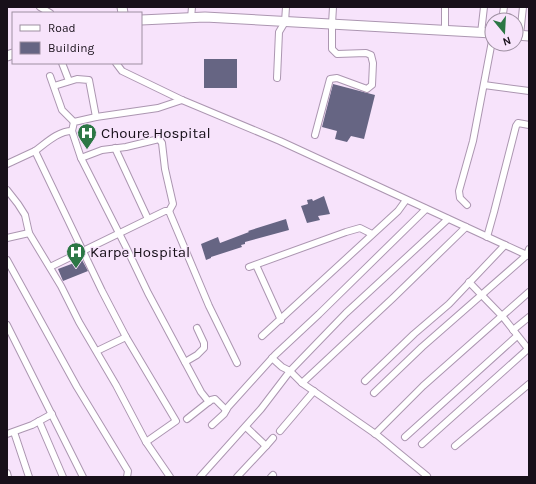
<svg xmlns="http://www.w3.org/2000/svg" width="536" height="484" font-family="Karla,sans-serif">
<rect width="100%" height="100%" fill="#f7e3fb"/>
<g fill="#666583">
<rect x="204" y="59" width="33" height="29"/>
<path d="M333,84L375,95L364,139L351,136L347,142L335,139L337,131L322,127Z"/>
<path d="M324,196L330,214L318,216L320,220L307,223L301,206L308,204L307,200L312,199L313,201Z"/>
<path d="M286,219L289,230L245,242V244L241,245L242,247L211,257V258L206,260L201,244L218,237L220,243L249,232L248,231Z"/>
<path d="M82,260L88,271L63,281L58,269Z"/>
</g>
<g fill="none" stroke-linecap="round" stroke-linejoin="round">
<defs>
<g id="minor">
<path d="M40,7L50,13"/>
<path d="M191,18L192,7"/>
<path d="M502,20L504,7"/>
<path d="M445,30V7"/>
<path d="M481,33L484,7"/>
<path d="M520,35L523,7"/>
<path d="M62,63L69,81"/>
<path d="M116,63L122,71L182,100L280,141L529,256"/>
<path d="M50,76L62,110L74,122"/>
<path d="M277,78L279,32L285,22L286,7"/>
<path d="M484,85L529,91"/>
<path d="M54,86L77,79L89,80L96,117"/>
<path d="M182,100L158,108L96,117L74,122L72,131L81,158L126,247L148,293L201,392L209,402"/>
<path d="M315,135L330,79L337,78L367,89L372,85L373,63L371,55L366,53L337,54L332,49V24L333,7"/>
<path d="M115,148L148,219"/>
<path d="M35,151C46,143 58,131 72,131"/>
<path d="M81,158L102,150L126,147L159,139L162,143L165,169L173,204L169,211"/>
<path d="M7,164L35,151L102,291L126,337L176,421L146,442"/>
<path d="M7,190L18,204L25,215L29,233L61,286L79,322L116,385L146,442L170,477"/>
<path d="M467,205L460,198L459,191L473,141L492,41"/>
<path d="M487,237L494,212L516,126L518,123L529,125"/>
<path d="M7,238L29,233"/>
<path d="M7,260L77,387L128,471L127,477"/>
<path d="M256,265L281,320"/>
<path d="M50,267L165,211H169L209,306L237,363"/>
<path d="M249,267L346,232L360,228L372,234"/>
<path d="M469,282L503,317L529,350"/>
<path d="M7,325L83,477"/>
<path d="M513,330L529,317"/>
<path d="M262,336L398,211L406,200"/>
<path d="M97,351L126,337"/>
<path d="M272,358L282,367L290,371L302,383"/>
<path d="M185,362L197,355L204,348V343L197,328"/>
<path d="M365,381L414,334L449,304L505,245"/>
<path d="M374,393L422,347L527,255L529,249"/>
<path d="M187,419L211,400L215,399L226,410"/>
<path d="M39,421L63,477"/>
<path d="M212,425L224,414L228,407L275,355L319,314L426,209"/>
<path d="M246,427L266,446L273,438"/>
<path d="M280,431L314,391"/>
<path d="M14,432L29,477"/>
<path d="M7,434L32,425L52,414"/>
<path d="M375,434L423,386L529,292"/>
<path d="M405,437L517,336"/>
<path d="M422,444L528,349"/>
<path d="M455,446L529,384"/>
<path d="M7,473L8,477"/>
<path d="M427,476L377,435L302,383L393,298L466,227"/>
<path d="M200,477L261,409L290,371L346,313L448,219"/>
<path d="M237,477L266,446"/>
<path d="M271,477L273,475"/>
</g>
<g id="highway">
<path d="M122,7L123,13"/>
<path d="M141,20L205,17L492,33"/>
<path d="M516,35L529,36"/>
<path d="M7,56L13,54"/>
</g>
</defs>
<use href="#minor" stroke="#ac96b1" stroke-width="8"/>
<use href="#highway" stroke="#ac96b1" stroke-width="11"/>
<use href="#minor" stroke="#fff" stroke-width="6"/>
<use href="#highway" stroke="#fff" stroke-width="9"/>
</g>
<defs>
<symbol id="hospital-pin" viewBox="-11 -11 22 30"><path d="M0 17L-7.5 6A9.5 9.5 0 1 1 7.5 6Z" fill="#2c7745" stroke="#f7e3fb"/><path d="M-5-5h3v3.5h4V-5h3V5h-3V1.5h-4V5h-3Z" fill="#fff"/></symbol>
</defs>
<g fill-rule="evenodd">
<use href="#hospital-pin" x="76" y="122" width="22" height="30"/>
<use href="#hospital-pin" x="65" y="241" width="22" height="30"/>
</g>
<g text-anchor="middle" stroke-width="3" stroke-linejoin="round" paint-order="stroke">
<g font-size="15" fill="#18101a" stroke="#f7e3fb" text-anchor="start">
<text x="101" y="138">Choure Hospital</text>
<text x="90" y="257">Karpe Hospital</text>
</g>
</g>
<rect width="536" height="484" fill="none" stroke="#18101a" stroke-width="16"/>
<rect x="12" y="12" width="130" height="52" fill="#f7e3fb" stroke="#9e8fa1"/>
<rect x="20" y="25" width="20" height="6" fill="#ffffff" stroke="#9e8fa1"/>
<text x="48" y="32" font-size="12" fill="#18101a">Road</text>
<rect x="20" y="42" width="20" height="12" fill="#666583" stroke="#9e8fa1"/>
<text x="48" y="52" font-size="12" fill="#18101a">Building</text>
<g transform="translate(504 32) rotate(162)"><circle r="19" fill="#f7e3fb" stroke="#9e8fa1"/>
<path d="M0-3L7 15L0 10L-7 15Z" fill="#2c7745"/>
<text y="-6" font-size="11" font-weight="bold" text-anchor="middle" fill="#18101a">N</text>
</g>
</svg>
